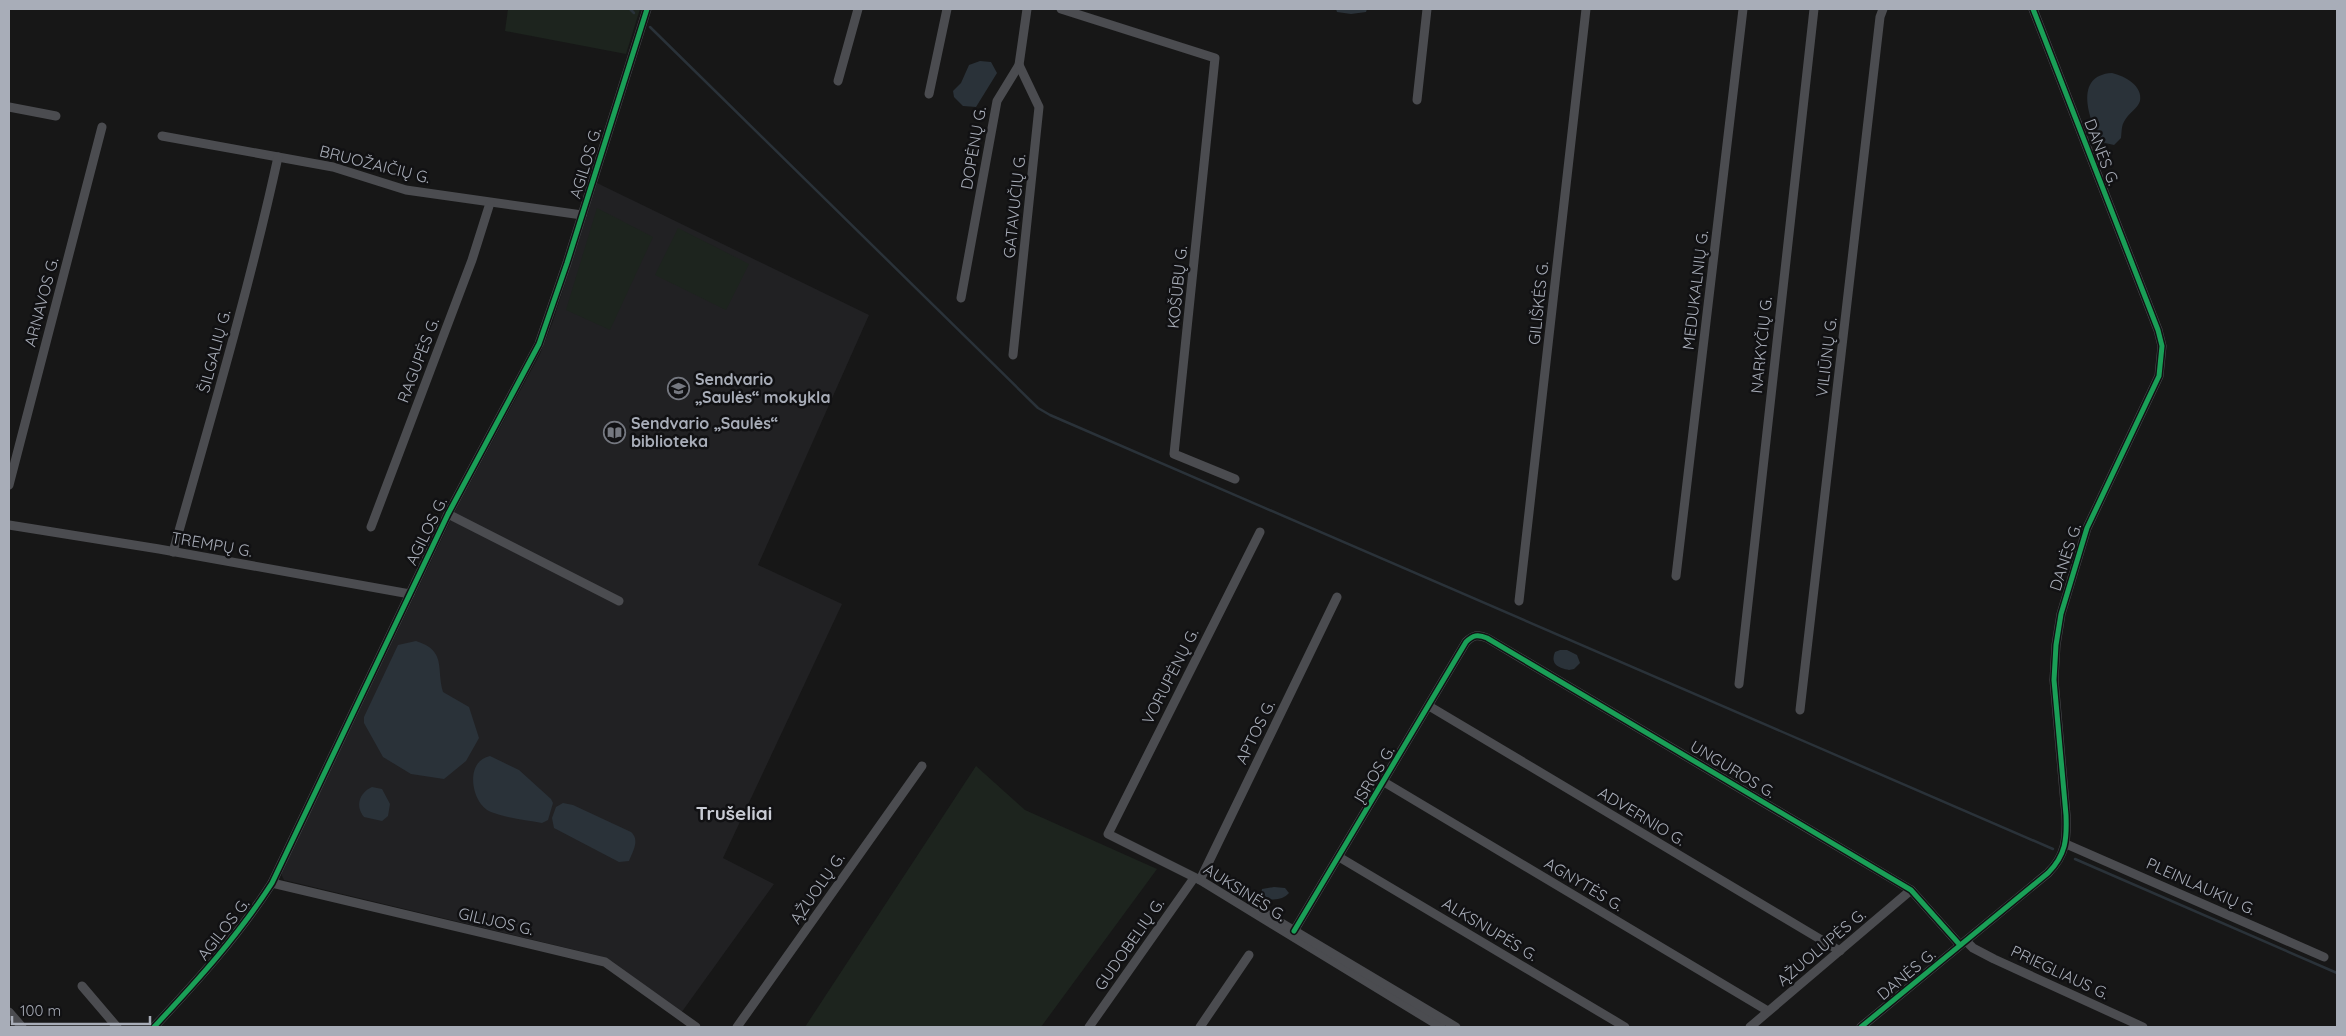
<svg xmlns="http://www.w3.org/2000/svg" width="2346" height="1036" font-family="Quicksand,sans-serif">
<rect width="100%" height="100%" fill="#171717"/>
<path fill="#212123" d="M597,183L869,315L758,565L842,604L723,858L774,884L681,1013L613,962L600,956L284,880L282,876V871L458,505L540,354L553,321Z"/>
<g fill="#1d241e">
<path d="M508,9H640L626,54L505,31Z"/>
<path d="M597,208L653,237L610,330L566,310Z"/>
<path d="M678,228L749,264L726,310L655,275Z"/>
<path d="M976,766L1025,810L1157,869L1041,1027H805Z"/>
</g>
<g fill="#2a3239">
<path d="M1336,9H1367L1366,12L1351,14L1337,12Z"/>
<path d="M980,61L991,62L997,73L976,107L963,106L954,97L953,91L961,83L969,65Z"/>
<path d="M2112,73C2125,76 2143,86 2140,101C2138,108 2129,113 2125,120C2121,126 2122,131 2121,138L2114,145L2101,142C2089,120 2073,75 2112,73Z"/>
<path d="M416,641C447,651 436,668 443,692L469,707L479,738L466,761L444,779L411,774L383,757L364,723V717L398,645Z"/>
<path d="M1560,650H1567L1577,655L1580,663L1574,669L1569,670C1558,668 1550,664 1555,652Z"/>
<path d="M490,756L519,770L551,799L553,803L548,820L542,823C526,820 506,818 491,812C471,804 464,761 490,756Z"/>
<path d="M372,787L382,789L390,804L388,816L382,821L364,817C355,806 359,793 372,787Z"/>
<path d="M563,803L573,805L631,832C640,840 633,851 629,861L619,862L554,828L552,818L556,807Z"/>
<path d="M1274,887L1285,888L1289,893C1282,901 1269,901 1261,896L1262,889Z"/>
</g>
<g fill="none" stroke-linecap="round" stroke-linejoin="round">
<g stroke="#2a3239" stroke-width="2.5">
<path d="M630,9L634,13"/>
<path d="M650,27L1038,408L1050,415L2053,849"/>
<path d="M2075,859L2337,973"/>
</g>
<g stroke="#4b4c50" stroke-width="9">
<path d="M1061,9L1215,58L1174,454L1235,479"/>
<path d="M838,81L858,9"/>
<path d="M929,94L947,9"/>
<path d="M1417,100L1427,9"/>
<path d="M9,107L56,116"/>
<path d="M162,136L333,167L406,190L582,215"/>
<path d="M961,298L997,101L1019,65L1027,9"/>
<path d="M1013,355L1039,107L1019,65"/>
<path d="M9,485L102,127"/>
<path d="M448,514L619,601"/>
<path d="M9,525L159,549L410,594"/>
<path d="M371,527L472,260L490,203"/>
<path d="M1260,532L1108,834L1200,880L1441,1027"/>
<path d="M173,552C210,421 249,290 278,157"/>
<path d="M1676,576L1743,9"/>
<path d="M1519,601L1586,9"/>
<path d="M1739,684L1814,9"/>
<path d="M1429,706L1840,951"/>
<path d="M1800,710L1880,17L1883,9"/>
<path d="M1384,782L1768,1011"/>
<path d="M2066,844L2324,957"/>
<path d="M1339,857L1625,1027"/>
<path d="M1200,880L1337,597"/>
<path d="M272,883L605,962L696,1027"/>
<path d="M1258,909L1456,1027"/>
<path d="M1294,931L1466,642C1473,635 1478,634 1487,638L1911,890L1960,945"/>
<path d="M1966,941L1973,948L1994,959L2143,1027"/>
<path d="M82,986L117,1027"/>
<path d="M9,1012L22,1027"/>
<path d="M154,1027C197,981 238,936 272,883L448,514L539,344L567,263L647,9"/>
<path d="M737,1027L922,766"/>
<path d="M1089,1027L1194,878"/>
<path d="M1200,1027L1249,955"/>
<path d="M1750,1027L1911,890"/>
<path d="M1861,1027L2048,873C2066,855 2067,839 2066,815L2054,680L2056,645L2061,614L2087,528L2159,376L2162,346L2158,330L2033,9"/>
</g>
<defs>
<g id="cycleway">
<path d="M1294,931L1466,642C1473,635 1478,634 1487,638L1911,890L1960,945"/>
<path d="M154,1027C197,981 238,936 272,883L448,514L539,344L567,263L647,9"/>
<path d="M1861,1027L2048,873C2066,855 2067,839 2066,815L2054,680L2056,645L2061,614L2087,528L2159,376L2162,346L2158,330L2033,9"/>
</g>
</defs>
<use href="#cycleway" stroke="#111113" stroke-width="8"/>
<use href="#cycleway" stroke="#1a9f57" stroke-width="5"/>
</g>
<defs>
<symbol id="school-ring" viewBox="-11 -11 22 22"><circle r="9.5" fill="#111113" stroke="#757880" stroke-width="1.5"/><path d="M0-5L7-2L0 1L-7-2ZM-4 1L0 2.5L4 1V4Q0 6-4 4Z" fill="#757880"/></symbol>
<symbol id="library-ring" viewBox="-11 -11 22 22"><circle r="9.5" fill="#111113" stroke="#757880" stroke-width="1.5"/><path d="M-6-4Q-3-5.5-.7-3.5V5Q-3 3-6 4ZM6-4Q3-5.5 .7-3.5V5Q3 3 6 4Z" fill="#757880"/></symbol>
</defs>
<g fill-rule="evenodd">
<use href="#school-ring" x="666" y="376" width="25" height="25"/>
<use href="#library-ring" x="602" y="420" width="25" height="25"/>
</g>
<g text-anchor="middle" stroke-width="5" stroke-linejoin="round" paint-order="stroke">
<g font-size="16" fill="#a8adb8" stroke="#111113">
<text transform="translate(973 148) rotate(-80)" y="6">DOPĖNŲ G.</text>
<text transform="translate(2102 152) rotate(69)" y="6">DANĖS G.</text>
<text transform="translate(585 163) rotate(-73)" y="6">AGILOS G.</text>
<text transform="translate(375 164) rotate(14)" y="6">BRUOŽAIČIŲ G.</text>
<text transform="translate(1014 206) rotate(-84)" y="6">GATAVUČIŲ G.</text>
<text transform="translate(1177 287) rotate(-84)" y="6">KOŠŪBŲ G.</text>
<text transform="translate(1695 290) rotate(-83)" y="6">MEDUKALNIŲ G.</text>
<text transform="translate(41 302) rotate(-75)" y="6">ARNAVOS G.</text>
<text transform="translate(1538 303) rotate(-84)" y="6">GILIŠKĖS G.</text>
<text transform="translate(1761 345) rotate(-84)" y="6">NARKYČIŲ G.</text>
<text transform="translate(214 351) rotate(-75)" y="6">ŠILGALIŲ G.</text>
<text transform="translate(1826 357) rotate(-83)" y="6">VILIŪNŲ G.</text>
<text transform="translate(418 360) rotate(-69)" y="6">RAGUPĖS G.</text>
<text transform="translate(426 531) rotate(-64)" y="6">AGILOS G.</text>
<text transform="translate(212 544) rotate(10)" y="6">TREMPŲ G.</text>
<text transform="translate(2065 557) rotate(-72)" y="6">DANĖS G.</text>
<text transform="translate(1170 676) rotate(-63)" y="6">VORUPĖNŲ G.</text>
<text transform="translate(1255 732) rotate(-64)" y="6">APTOS G.</text>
<text transform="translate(1733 769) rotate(31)" y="6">UNGUROS G.</text>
<text transform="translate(1374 774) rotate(-59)" y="6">ĮSROS G.</text>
<text transform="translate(1642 816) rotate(31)" y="6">ADVERNIO G.</text>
<text transform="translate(1584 884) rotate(31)" y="6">AGNYTĖS G.</text>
<text transform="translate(2201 886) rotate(24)" y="6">PLEINLAUKIŲ G.</text>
<text transform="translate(817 888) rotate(-55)" y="6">ĄŽUOLŲ G.</text>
<text transform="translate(1245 892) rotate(32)" y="6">AUKSINĖS G.</text>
<text transform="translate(496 921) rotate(13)" y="6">GILIJOS G.</text>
<text transform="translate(223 929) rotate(-52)" y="6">AGILOS G.</text>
<text transform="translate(1490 929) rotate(31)" y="6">ALKSNUPĖS G.</text>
<text transform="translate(1129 944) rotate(-55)" y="6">GUDOBELIŲ G.</text>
<text transform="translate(1821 947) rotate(-40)" y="6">ĄŽUOLUPĖS G.</text>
<text transform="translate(2060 972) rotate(25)" y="6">PRIEGLIAUS G.</text>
<text transform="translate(1906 974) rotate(-40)" y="6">DANĖS G.</text>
</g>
<g font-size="16" font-weight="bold" fill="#a8adb8" stroke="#111113" text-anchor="start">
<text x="695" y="385">Sendvario<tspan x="695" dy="18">„Saulės“ mokykla</tspan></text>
<text x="631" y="429">Sendvario „Saulės“<tspan x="631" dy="18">biblioteka</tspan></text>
</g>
<g font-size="19" font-weight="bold" fill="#c9ccd4" stroke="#111113">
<text x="734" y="820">Trušeliai</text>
</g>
</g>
<rect width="2346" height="1036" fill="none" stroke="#a8adb8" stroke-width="20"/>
<path d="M12 1016v8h138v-8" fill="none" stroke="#a8adb8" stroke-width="2.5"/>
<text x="20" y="1016" font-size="15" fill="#a8adb8" stroke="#111113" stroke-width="4" paint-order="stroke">100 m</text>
</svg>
